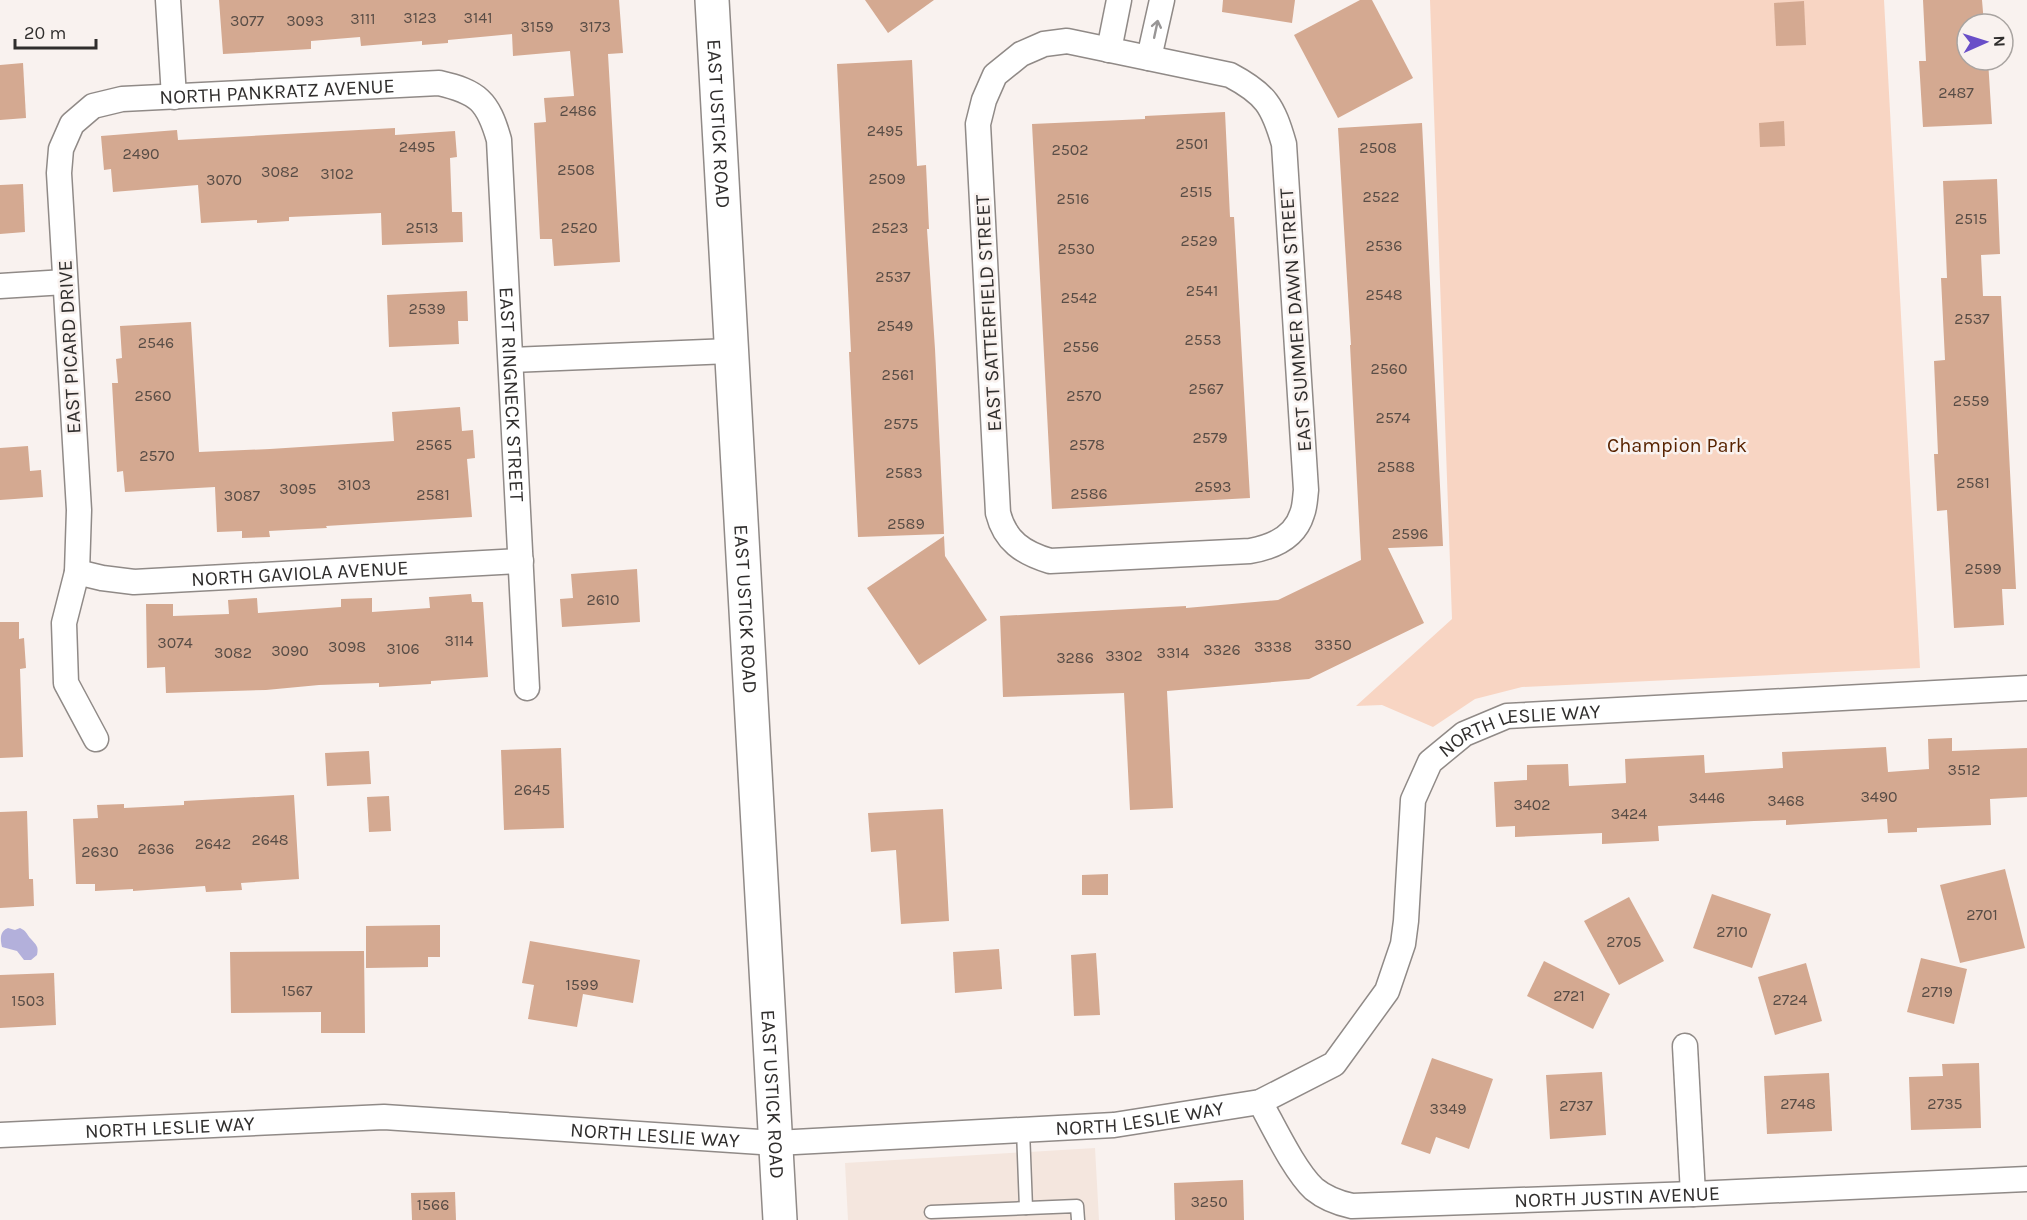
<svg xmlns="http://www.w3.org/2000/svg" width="2027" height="1220" font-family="Karla,sans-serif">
<rect width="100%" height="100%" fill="#f9f2ef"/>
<path fill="#f4e6de" d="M1095,1148L1099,1220H848L845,1163Z"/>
<path fill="#f8d5c3" d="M1430,0H1884L1920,668L1522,687L1475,699L1433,727L1382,705L1356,706L1452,619Z"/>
<path fill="#b3b0db" d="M8,928L15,930L20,928C27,931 26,934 31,939C36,945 39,946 37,955L31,960H24L17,951L2,947C0,938 0,931 8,928Z"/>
<g fill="#d4a991">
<path d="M219,0H619L623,53L608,54L620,262L554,266L552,239H540L534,123L546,122L544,98L574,96L570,51L513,56L512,34L448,40V43L422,45V41L361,46L360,37L311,41V49L223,54Z"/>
<path d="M865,0H934L888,33Z"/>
<path d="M1223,0H1295L1292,23L1222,12Z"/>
<path d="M1360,0H1372L1413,78L1338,118L1294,35Z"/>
<path d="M1923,0H1982L1984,24H1967V60H1988L1992,124L1923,127L1919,61H1926Z"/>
<path d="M1804,1L1806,45L1776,46L1774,3Z"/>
<path d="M912,60L917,166L926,165L929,229H927L935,349L944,534L858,537L849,352H851L837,64Z"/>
<path d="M23,63L26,118L0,120V65Z"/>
<path d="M1225,112L1230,217H1234L1250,498L1052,509L1032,124L1145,119V116Z"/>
<path d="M1784,121L1785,146L1760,147L1759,123Z"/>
<path d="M1422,123L1443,546L1388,548L1424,623L1309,679L1167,691L1173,808L1130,810L1124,693L1003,697L1000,616L1186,606V608L1278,600L1361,560L1350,345H1351L1338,128Z"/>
<path d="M395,128V135L455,131L457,157L450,158L452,212H462L463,242L382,245L381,213L289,217V221L257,223V220L201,223L198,185L113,192L111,169L104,170L101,136L177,130L178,140Z"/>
<path d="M1997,179L2000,254L1981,255L1983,296H2001L2016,589H2002L2004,625L1954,628L1947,510L1937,511L1934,454H1938L1934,361L1945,360L1941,278H1947L1943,181Z"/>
<path d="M23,184L25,232L0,234V185Z"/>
<path d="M467,291L468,321H458L459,344L389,347L387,295Z"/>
<path d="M191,322L199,452L270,449L394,441L392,412L460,407L462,431L473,430L475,458L467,459L472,517L326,526L327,528L269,531L270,537L242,538V531L217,532L215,487L125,492L123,471L117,472L112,383H118L116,359L122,358L120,326Z"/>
<path d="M28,446L30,471L41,470L43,497L0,500V448Z"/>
<path d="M944,536L945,556L987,620L919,665L867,588Z"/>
<path d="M637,569L640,622L562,627L560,599L573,598L571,574Z"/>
<path d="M471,594L472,602H483L488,677L431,681V684L379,687V683L319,685L266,690L166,693L165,667L147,668L146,604H173V616L229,614L228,600L257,598L258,613L341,607V599L372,598V612L430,608L429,597Z"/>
<path d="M0,622H19V639L24,638L26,668L20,669L23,757L0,758Z"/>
<path d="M1952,738V751L2027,748V797L1990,799L1991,825L1917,828V832L1888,833L1887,819L1786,825V820L1754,821L1658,826L1659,841L1602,844V833L1515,837V826L1496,827L1494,782L1527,780V765L1568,764L1569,786L1626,783L1625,759L1704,755L1705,773L1783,768L1782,752L1886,747L1888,772L1929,769L1928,739Z"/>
<path d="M561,748L564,828L504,830L501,750Z"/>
<path d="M369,751L371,784L327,786L325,753Z"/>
<path d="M294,795L299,879L241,883L242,890L206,892L205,886L133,891V889L95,891V884H76L73,819L98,818L97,805L124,804V808L184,805V801Z"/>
<path d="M389,796L391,831L369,832L367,797Z"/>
<path d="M943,809L949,921L901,924L896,850L871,852L868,813Z"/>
<path d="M27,811L29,879H33L34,906L0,908V812Z"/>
<path d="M2005,869L2025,948L1960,963L1940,885Z"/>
<path d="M1108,874V895H1082V875Z"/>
<path d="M1712,894L1771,914L1752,968L1693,948Z"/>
<path d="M1629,897L1664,961L1619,985L1584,921Z"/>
<path d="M440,925V957H428V967L366,968V926Z"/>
<path d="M530,941L640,960L633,1003L583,994L577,1027L528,1019L534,985L522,983Z"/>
<path d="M999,949L1002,989L955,993L953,952Z"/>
<path d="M364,951L365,1033H321V1012L231,1013L230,952Z"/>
<path d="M1096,953L1100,1015L1074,1016L1071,955Z"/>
<path d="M1921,958L1967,969L1954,1024L1907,1012Z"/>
<path d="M1544,961L1610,994L1593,1029L1527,996Z"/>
<path d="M1806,963L1822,1021L1775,1035L1758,977Z"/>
<path d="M54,973L56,1025L0,1028V975Z"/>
<path d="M1432,1058L1493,1079L1469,1149L1436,1137L1430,1154L1401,1144Z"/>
<path d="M1979,1063L1981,1128L1911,1130L1909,1077L1943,1076L1942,1064Z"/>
<path d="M1602,1072L1606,1135L1550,1139L1546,1075Z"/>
<path d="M1829,1073L1832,1131L1767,1134L1764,1076Z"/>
<path d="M1243,1180L1244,1220H1175L1174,1183Z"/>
<path d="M455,1192L456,1220H412L411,1193Z"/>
</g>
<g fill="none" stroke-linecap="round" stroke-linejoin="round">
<defs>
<g id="service">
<path d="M1023,1130L1026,1208"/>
<path d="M931,1212L1077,1206L1078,1220"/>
</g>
<g id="minor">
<path d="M168,0L174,97"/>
<path d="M1067,41L1230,75C1266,94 1273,106 1284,144L1306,490C1305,498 1305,507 1302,514C1295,537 1273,547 1250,551L1050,561C1023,553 1005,541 998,513L978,124L984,100L995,75L1021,54L1044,44Z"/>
<path d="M1109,50L1119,0"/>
<path d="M1149,58L1162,0"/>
<path d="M0,286L65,282"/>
<path d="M511,360L730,351"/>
<path id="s1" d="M77,572L102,578L134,582L521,561"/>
<path id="s2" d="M96,739L66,683L64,623L77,572L79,510L59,173L61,149L72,124L93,106L122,99L439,83C478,92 488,101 499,140L527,688"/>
<path d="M1685,1046L1693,1194"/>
<path id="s3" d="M1260,1102C1274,1127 1294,1170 1314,1189C1325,1198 1338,1203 1352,1206L1693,1194L2027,1179"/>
<path id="s4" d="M0,1135L384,1117L776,1143L1114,1125L1260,1102L1334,1064L1387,991L1403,944L1406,921L1413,800L1430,762L1464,734L1507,716L2027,688"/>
</g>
<g id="secondary">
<path id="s5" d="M712,0L780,1220"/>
</g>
</defs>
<use href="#service" stroke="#908a87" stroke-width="15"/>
<use href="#minor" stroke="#908a87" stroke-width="27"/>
<use href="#secondary" stroke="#908a87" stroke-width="36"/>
<use href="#service" stroke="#fff" stroke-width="12"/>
<use href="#minor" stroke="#fff" stroke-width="24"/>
<use href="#secondary" stroke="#fff" stroke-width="33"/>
</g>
<defs><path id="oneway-shaft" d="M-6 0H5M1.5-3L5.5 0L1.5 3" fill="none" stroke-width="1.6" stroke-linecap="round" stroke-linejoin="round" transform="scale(1.5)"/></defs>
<use stroke="#989696" href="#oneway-shaft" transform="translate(1156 29) rotate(-78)"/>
<g text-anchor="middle" stroke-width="5" stroke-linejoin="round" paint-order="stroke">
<g font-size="16" fill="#594d46">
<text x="420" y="23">3123</text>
<text x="478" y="23">3141</text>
<text x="363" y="24">3111</text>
<text x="247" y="26">3077</text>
<text x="305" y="26">3093</text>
<text x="537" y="32">3159</text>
<text x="595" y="32">3173</text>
<text x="1956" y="98">2487</text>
<text x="578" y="116">2486</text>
<text x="885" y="136">2495</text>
<text x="1192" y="149">2501</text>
<text x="417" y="152">2495</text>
<text x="1378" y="153">2508</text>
<text x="1070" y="155">2502</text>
<text x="141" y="159">2490</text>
<text x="576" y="175">2508</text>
<text x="280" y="177">3082</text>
<text x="337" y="179">3102</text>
<text x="887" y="184">2509</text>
<text x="224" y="185">3070</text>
<text x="1196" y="197">2515</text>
<text x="1381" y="202">2522</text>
<text x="1073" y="204">2516</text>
<text x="1971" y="224">2515</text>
<text x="422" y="233">2513</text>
<text x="579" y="233">2520</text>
<text x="890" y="233">2523</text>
<text x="1199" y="246">2529</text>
<text x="1384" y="251">2536</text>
<text x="1076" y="254">2530</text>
<text x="893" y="282">2537</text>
<text x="1202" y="296">2541</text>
<text x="1384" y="300">2548</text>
<text x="1079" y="303">2542</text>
<text x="427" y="314">2539</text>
<text x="1972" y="324">2537</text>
<text x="895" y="331">2549</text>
<text x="1203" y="345">2553</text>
<text x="156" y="348">2546</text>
<text x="1081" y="352">2556</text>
<text x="1389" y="374">2560</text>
<text x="898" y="380">2561</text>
<text x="1206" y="394">2567</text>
<text x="153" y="401">2560</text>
<text x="1084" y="401">2570</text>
<text x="1971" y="406">2559</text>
<text x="1393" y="423">2574</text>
<text x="901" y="429">2575</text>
<text x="1210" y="443">2579</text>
<text x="434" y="450">2565</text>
<text x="1087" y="450">2578</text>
<text x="157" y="461">2570</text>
<text x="1396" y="472">2588</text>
<text x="904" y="478">2583</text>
<text x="1973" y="488">2581</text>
<text x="354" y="490">3103</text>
<text x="1213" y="492">2593</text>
<text x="298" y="494">3095</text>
<text x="1089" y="499">2586</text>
<text x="433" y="500">2581</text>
<text x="242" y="501">3087</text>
<text x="906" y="529">2589</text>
<text x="1410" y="539">2596</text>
<text x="1983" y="574">2599</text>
<text x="603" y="605">2610</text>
<text x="459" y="646">3114</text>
<text x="175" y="648">3074</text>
<text x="1333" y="650">3350</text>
<text x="347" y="652">3098</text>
<text x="1273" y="652">3338</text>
<text x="403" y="654">3106</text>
<text x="1222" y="655">3326</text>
<text x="290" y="656">3090</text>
<text x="233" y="658">3082</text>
<text x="1173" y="658">3314</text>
<text x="1124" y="661">3302</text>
<text x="1075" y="663">3286</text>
<text x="1964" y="775">3512</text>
<text x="532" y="795">2645</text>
<text x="1879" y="802">3490</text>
<text x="1707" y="803">3446</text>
<text x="1786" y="806">3468</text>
<text x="1532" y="810">3402</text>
<text x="1629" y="819">3424</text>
<text x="270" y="845">2648</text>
<text x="213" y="849">2642</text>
<text x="156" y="854">2636</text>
<text x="100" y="857">2630</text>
<text x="1982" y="920">2701</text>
<text x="1732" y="937">2710</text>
<text x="1624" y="947">2705</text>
<text x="582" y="990">1599</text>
<text x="297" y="996">1567</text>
<text x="1937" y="997">2719</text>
<text x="1569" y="1001">2721</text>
<text x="1790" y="1005">2724</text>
<text x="28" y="1006">1503</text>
<text x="1798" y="1109">2748</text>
<text x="1945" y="1109">2735</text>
<text x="1576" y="1111">2737</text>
<text x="1448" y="1114">3349</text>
<text x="1209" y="1207">3250</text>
<text x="433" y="1210">1566</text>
</g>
<g font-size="20" fill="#302e2d" stroke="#f9f2ef">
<text dy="7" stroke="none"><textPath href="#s2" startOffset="840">NORTH PANKRATZ AVENUE</textPath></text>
<text dy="7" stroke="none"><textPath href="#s5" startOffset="124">EAST USTICK ROAD</textPath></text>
<text transform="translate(988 313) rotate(-93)" y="7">EAST SATTERFIELD STREET</text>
<text transform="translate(1295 320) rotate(-94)" y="7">EAST SUMMER DAWN STREET</text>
<text transform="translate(69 347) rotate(-93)" y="7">EAST PICARD DRIVE</text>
<text dy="7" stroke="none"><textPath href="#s2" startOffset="1346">EAST RINGNECK STREET</textPath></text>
<text dy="7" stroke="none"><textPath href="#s1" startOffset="224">NORTH GAVIOLA AVENUE</textPath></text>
<text dy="7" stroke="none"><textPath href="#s5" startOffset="610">EAST USTICK ROAD</textPath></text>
<text dy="7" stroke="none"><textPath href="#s4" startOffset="1772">NORTH LESLIE WAY</textPath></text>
<text dy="7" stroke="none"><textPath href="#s5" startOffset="1096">EAST USTICK ROAD</textPath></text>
<text dy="7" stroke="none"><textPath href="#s4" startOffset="1142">NORTH LESLIE WAY</textPath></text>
<text dy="7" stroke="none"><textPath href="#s4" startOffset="170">NORTH LESLIE WAY</textPath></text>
<text dy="7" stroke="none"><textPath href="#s4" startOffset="656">NORTH LESLIE WAY</textPath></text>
<text dy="7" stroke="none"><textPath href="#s3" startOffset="410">NORTH JUSTIN AVENUE</textPath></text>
</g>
<g font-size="20" fill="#582300" stroke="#f9f2ef">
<text x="1677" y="452">Champion Park</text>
</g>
</g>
<g transform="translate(1985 42) rotate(87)"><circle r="28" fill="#f9f2ef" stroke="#a9a4a1" stroke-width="1.5"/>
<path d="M0-4.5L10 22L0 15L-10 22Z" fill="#694ec8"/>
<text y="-9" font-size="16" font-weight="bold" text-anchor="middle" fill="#302e2d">N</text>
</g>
<path d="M15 39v9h81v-9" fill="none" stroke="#302e2d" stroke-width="3"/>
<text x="24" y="39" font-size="18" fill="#302e2d" stroke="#f9f2ef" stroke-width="4.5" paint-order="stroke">20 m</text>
</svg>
